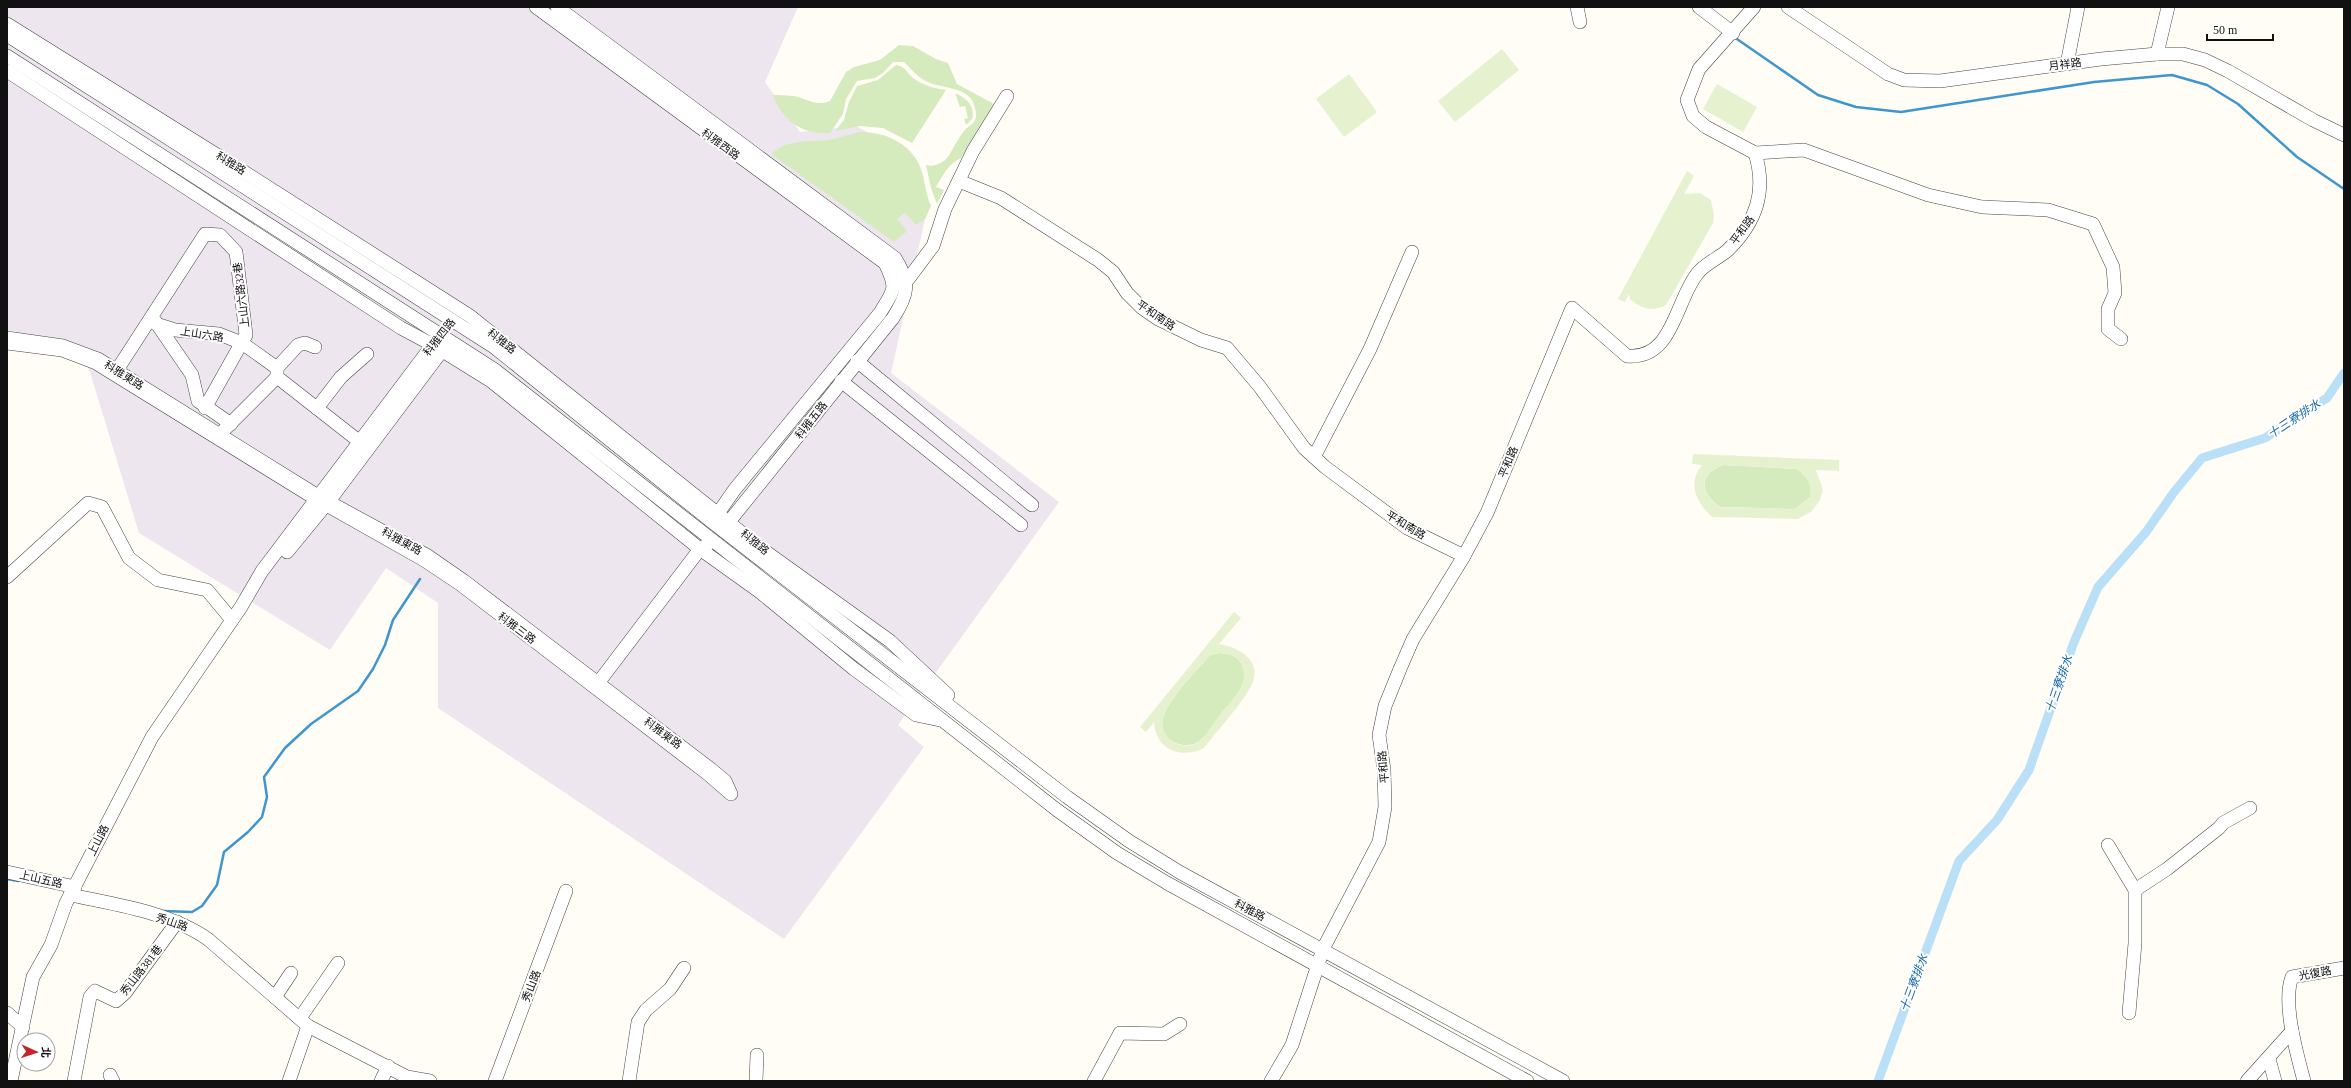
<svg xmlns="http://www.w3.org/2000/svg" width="2351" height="1088" font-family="'Times New Roman','Noto Sans TC',serif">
<rect width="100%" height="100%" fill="#fffdf5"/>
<path fill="#eee6ef" d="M7,7H798L765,82L800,132L856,126L901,151L925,219L891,373L1059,502L898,725L924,747L784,939L438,708V603L386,568L330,650L139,533L82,346L7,330Z"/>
<g fill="#d5ebbd">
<path d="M899,45L913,46L936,59L948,63L957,84L994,104L961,158C948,164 943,175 936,187L944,190L937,204L931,188L926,165C936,168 947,161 951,152C955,145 959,137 964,131C967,127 973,125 975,120C977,116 976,112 975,108C971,87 946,89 930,83C919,79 912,70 904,62H893L883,73L875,78L857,81L846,99L843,114L830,133C803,135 782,121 773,95C780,95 786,95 793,96C806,98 816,107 830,101L846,72L854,67L880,60Z"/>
<path d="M896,65C905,66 907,73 913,78C924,86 934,88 946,90L912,143L883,128L860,126L835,131L844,120L849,102L857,86L878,80Z"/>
<path d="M955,93C966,98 976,106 972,119L966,125L964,119L968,118L965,106L960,107Z"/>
<path d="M858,132C885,131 914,144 922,172C925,183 926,195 931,206L925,219L916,225L905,213L897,219L907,231L894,242L771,154C787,139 808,142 827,140C837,139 848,135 858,132Z"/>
<path d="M1723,465L1797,469C1807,476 1813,485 1810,497L1795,509L1720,507C1701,493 1697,475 1723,465Z"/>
<path d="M1219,653C1230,654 1237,655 1242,665C1251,684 1231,701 1220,715C1213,724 1205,740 1194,744C1184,747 1173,744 1166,736C1150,716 1191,677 1204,662L1210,655Z"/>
</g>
<g fill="#e6f2cf" fill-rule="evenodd">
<path d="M1502,49L1519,70L1455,122L1438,101Z"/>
<path d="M1349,74L1377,112L1344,137L1316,99Z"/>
<path d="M1717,84L1757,107L1743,132L1703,109Z"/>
<path d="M1687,171L1694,176L1684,194L1700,193L1711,200L1714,215L1713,223L1666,305C1653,312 1641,309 1630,299L1629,294L1625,302L1618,299Z"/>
<path d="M1693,454L1839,460V471L1816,470L1823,490L1820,500L1812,511L1798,519L1712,517C1696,502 1687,483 1702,465L1692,464ZM1723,465L1797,469C1807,476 1813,485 1810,497L1795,509L1720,507C1701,493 1697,475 1723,465Z"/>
<path d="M1234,612L1241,618L1219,644C1238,647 1263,660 1252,684C1244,702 1216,732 1204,748C1181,760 1155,749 1154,722L1146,732L1140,727ZM1219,653C1229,654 1237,655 1242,665C1251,684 1231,701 1220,715C1213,724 1207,736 1197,743C1186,749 1170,744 1165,733C1153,713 1191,677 1204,662L1210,655Z"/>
</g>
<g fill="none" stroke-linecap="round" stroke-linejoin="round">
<g stroke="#3f96cf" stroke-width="2.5">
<path d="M1734,37L1818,95L1856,107L1901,112L2094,82L2172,75L2207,85L2238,104L2297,157L2344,189"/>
<path d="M7,879L18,881"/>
<path d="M164,911L192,912L202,906L217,885L224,852L248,832L262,817L267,797L264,777L285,748L311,724L358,691L373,669L385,645L393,620L420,579"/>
</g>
<path stroke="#b9e0f7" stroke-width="9" d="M1878,1081L1959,861L1997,820L2029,770L2074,642L2098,587L2146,532L2174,492L2202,458L2265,438L2327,398L2344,373"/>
<defs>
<g id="minor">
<path d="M536,7L885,263C898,290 894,289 880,313L735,489L714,519"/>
<path d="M557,7L895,258C911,283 908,295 893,318L724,528"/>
<path d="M1577,7L1580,22"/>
<path d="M1699,7L1733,33"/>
<path d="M1788,7L1888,74L1904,80L1940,81L2101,59L2157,54H2183L2205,60L2228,71L2313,120L2344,135"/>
<path d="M7,24L241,170L470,316L762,549L890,641L948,695"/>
<path d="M7,35L494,347L712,522L1067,797L1129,841L1181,873L1563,1081"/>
<path d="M2157,54L2168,7"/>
<path d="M7,56L495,370L1057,810L1117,853L1167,883L1527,1081"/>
<path d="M2067,64L2078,7"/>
<path d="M7,71L401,328L433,345L491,381L700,549L760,592L854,669L916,715L940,720"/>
<path d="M1755,153L1804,150L1928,195L1982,207L2048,210L2093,224L2113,267L2115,293L2108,309V329L2121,339"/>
<path d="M959,181L1001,198L1098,260L1113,272L1127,293L1142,308L1158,319L1201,340L1227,348L1260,387L1304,448L1325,467L1407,528L1464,556"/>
<path d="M900,286L906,282L933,246L945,209L973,151L1007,96"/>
<path d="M155,321L192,375L198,401L231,424"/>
<path d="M156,324L175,330L219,334L242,343L277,368V377L360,442"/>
<path d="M7,338L63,346L98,359L318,496L428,556L464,581L712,770L725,781L731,794L708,774L460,584L424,560L316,499L96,363L62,350L7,343"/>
<path d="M857,361L1032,505"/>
<path d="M277,368L298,345L305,343L315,347"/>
<path d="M117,370L205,234L220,235L236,252L246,335L205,408"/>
<path d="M841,381L1021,525"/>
<path d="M317,408L341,377L367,354"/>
<path d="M224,430L277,377"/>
<path d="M1314,457L1370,349L1412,252"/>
<path d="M287,552L329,501L447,344"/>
<path d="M7,577L88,503L102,507L129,558L158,580L207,590L232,620"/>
<path d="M595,687L700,549L707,545"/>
<path d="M2108,845L2135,890V943L2129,1013"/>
<path d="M7,872L75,887"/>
<path d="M2135,890L2167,869L2219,828L2223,823L2250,808"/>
<path d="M70,895C115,904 172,913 209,940L308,1026L407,1077L430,1081"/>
<path d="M275,997L291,973"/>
<path d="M7,1013L23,1027"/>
<path d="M300,1018L338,963"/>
<path d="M2269,1059L2275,1081"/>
<path d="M110,1075L113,1081"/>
<path d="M11,1081L33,977L51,945L66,903L152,737L241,607L262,571L437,339"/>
<path d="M74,1081L90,997L95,991L116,1001L125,993L177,922"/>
<path d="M289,1081L308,1026"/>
<path d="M381,1081L388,1066"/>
<path d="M495,1081L566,891"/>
<path d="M629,1081L638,1022L646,1010L670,989L684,968"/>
<path d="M756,1081L757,1055"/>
<path d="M1094,1081L1120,1033L1164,1034L1180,1024"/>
<path d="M1271,1081L1292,1045L1323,949L1379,842L1385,807L1384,770L1379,735L1385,706L1400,669L1413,639L1464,556L1487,513L1572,308L1627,356C1673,360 1675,302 1697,274C1704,264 1719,258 1728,250C1756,222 1767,192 1755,153L1706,127L1693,116L1687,100L1699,69L1754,7"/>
<path d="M2247,1081L2292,1031"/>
<path d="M2304,1081C2297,1054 2282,1003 2292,977L2344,968"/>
</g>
</defs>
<use href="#minor" stroke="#444" stroke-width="14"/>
<use href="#minor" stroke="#fff" stroke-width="13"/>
</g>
<g text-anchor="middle" stroke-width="4" stroke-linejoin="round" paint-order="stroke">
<g font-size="11" fill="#111" stroke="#fff">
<text transform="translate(2065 64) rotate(-7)" y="4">月祥路</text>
<text transform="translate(721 144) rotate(36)" y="4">科雅西路</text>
<text transform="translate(231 163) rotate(32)" y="4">科雅路</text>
<text transform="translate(1742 230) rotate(-54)" y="4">平和路</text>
<text transform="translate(241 295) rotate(-97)" y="4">上山六路32巷</text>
<text transform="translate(1156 315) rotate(34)" y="4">平和南路</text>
<text transform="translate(202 334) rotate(9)" y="4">上山六路</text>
<text transform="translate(439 337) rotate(-52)" y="4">科雅四路</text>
<text transform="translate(502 341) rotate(38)" y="4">科雅路</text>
<text transform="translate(124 375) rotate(32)" y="4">科雅東路</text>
<text transform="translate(811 420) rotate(-52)" y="4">科雅五路</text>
<text transform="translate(1508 462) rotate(-67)" y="4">平和路</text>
<text transform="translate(1406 525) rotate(31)" y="4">平和南路</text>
<text transform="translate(402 541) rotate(29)" y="4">科雅東路</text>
<text transform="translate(755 542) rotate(39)" y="4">科雅路</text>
<text transform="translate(517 628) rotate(37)" y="4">科雅三路</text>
<text transform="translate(663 733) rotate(37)" y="4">科雅東路</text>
<text transform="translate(1383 767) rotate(-95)" y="4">平和路</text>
<text transform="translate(98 840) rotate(-63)" y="4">上山路</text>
<text transform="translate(41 879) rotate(13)" y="4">上山五路</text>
<text transform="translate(1250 910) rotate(28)" y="4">科雅路</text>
<text transform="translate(172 922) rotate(19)" y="4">秀山路</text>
<text transform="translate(141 970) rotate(-52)" y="4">秀山路381巷</text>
<text transform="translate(2315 973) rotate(-11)" y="4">光復路</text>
<text transform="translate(531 986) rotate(-69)" y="4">秀山路</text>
</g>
<g font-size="12" font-style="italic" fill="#1768a6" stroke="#fff">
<text transform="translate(2294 419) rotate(-33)" y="4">十三寮排水</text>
<text transform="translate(2059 684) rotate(-71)" y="4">十三寮排水</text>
<text transform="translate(1914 983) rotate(-70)" y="4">十三寮排水</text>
</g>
</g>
<rect width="2351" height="1088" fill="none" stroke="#111111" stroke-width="16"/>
<g transform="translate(36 1052) rotate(93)"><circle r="19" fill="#ffffff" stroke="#a0a0a0"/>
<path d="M0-3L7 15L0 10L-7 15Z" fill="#c4262e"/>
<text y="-6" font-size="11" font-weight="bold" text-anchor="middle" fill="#111111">北</text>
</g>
<path d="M2207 34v6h66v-6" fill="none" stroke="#111111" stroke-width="2"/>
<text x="2213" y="34" font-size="12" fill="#111111" stroke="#ffffff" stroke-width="3" paint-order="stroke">50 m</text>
</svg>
